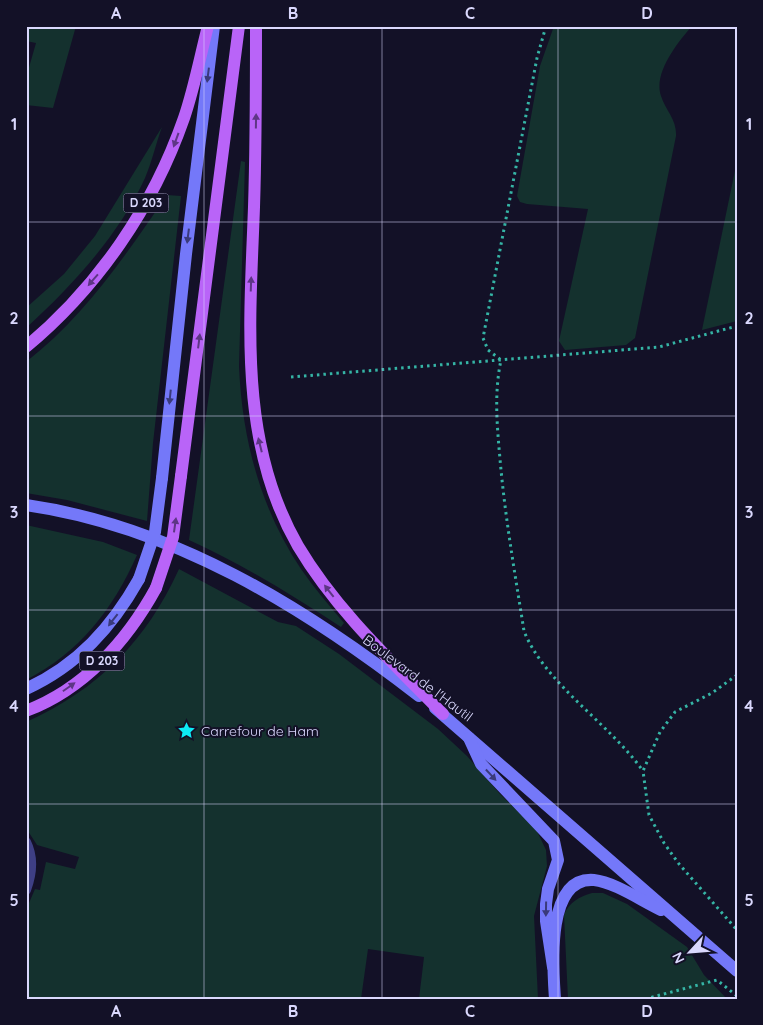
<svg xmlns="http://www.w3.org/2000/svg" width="763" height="1025" font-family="Quicksand,sans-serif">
<rect width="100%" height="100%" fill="#131127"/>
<g fill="#14312e">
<path d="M26,26H76L53,108L26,105V78L36,43L26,41Z"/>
<path d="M554,26H692C678,42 653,73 661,96C666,111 677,120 676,136L635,338L626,345L565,350L559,341L588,209L527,204L520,202L517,196L540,66Z"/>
<path d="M162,127C156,143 152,162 145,178C119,235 72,286 26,328V308L64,274L95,236Z"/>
<path d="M241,161L245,162L239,366C242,438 260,508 301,569C314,588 329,605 344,623L341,627C292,595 242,564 189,540Z"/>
<path d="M737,161V321L702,330Z"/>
<path d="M167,195L181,196L153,443L147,521L67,500L26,493V362C85,316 125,256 167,195Z"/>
<path d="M26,525L103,542L137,555C113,609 80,652 26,680Z"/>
<path d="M179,569L278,622L296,626L339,654L438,729L467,756L500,794L536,829L546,850L547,866L534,916L538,999H419L424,957L368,949L361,999H26V910L35,889L40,890L46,862L75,869L79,857L37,845L26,828V722C99,689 146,641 179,569Z"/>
<path d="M592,893H603L627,904L687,947L704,975L727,999H568L564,915C569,902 579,897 592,893Z"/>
</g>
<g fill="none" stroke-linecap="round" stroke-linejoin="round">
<g stroke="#35b4a5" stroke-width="3" stroke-dasharray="2.5 4" stroke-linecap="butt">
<path d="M546,26L537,58L483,338L488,350L501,360C494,393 497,425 500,459C505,517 515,574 524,631C545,684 610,724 643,771"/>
<path d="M291,377L659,347L737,326"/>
<path d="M737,675L712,693L675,712L660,732L643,771L649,815L664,843L679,864L737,930"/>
<path d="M645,999L717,980L737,996"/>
</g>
<path stroke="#3e3f84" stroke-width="10" d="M26,842C34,858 32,874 26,890"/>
<g stroke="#7478f9" stroke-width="12">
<path d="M162,478L186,254L214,26"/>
<path d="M26,505C173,526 304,607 419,696"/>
<path d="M26,689C78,665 112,627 139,579"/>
<path d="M435,708L737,971"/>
<path d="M469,738L481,764L554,841L558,860L548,889L546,904V921L553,967"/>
<path d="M555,999C553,969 545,876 594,880C614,882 642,901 661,910"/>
</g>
<g stroke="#b964f8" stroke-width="12">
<path d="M256,26C256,87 256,147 254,207C250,322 238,442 298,546C336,610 391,661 443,714"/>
<path d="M26,347C98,287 153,207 184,118C194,89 200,57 208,26"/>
<path d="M181,476L239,26"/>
<path d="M26,711C84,689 127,641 156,588"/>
</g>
<path stroke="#7478f9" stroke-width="12" d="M139,579L155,532L162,478"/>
<path stroke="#b964f8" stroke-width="12" d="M156,588L173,537L181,476"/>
</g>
<defs><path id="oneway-solid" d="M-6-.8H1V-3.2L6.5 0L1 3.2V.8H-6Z" transform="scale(1.25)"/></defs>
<g fill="#3a3a7b">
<use href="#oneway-solid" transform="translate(208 75) rotate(97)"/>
<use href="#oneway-solid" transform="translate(188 236) rotate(97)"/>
<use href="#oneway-solid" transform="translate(170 397) rotate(96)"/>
<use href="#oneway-solid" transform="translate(113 620) rotate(128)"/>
<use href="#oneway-solid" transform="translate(491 775) rotate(47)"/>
<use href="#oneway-solid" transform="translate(546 909) rotate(91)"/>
</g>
<g fill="#5e3685">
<use href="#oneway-solid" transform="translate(256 121) rotate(-89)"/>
<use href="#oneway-solid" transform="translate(176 140) rotate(110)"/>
<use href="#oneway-solid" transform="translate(93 280) rotate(131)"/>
<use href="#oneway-solid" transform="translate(251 284) rotate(-88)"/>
<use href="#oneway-solid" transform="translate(199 341) rotate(-83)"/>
<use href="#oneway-solid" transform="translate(260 445) rotate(-104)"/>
<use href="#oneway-solid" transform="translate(175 525) rotate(-82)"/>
<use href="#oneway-solid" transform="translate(329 591) rotate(-128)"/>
<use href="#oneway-solid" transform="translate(69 687) rotate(-35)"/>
</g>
<path fill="none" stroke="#dad8fd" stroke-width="1" stroke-opacity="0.55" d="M204,26V999M382,26V999M558,26V999M26,222H737M26,416H737M26,610H737M26,804H737"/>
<defs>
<symbol id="sight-bare" viewBox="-9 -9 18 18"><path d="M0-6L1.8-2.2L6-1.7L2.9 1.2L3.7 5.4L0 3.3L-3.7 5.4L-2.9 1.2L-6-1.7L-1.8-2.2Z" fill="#0deaf5" stroke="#131127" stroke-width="2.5" paint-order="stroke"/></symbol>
</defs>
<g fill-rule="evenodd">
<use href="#sight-bare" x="174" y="718" width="25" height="25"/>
</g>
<g text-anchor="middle" stroke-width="4" stroke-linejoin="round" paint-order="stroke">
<g fill="#131127" stroke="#9e9cbd" stroke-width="1">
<rect x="123.5" y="193.5" width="45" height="19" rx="4"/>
<rect x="79.5" y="651.5" width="45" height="19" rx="4"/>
</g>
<g font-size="12" font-weight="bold" fill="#dad8fd">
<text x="146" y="207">D 203</text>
<text x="102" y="665">D 203</text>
</g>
<g font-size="14" fill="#dad8fd" stroke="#131127">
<text transform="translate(418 678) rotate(37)" y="5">Boulevard de l'Hautil</text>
</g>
<g font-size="14" fill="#dad8fd" stroke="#131127" text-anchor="start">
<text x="201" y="736">Carrefour de Ham</text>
</g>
</g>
<rect width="763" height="1025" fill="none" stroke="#131127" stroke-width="55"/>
<g transform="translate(690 952) rotate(244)" stroke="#131127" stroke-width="4" paint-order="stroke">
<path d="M0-4L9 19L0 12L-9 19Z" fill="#dad8fd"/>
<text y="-8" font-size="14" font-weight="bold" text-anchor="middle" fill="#dad8fd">N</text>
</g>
<rect x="28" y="28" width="708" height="970" fill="none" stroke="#dad8fd" stroke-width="2"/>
<g font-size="16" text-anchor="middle" font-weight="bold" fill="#dad8fd">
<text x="116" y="19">A</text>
<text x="293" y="19">B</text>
<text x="470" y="19">C</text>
<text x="647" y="19">D</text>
<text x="14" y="130">1</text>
<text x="749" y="130">1</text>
<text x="14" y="324">2</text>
<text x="749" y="324">2</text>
<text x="14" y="518">3</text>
<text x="749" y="518">3</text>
<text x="14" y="712">4</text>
<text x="749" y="712">4</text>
<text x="14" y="906">5</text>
<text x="749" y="906">5</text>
<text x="116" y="1017">A</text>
<text x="293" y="1017">B</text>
<text x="470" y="1017">C</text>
<text x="647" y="1017">D</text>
</g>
</svg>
